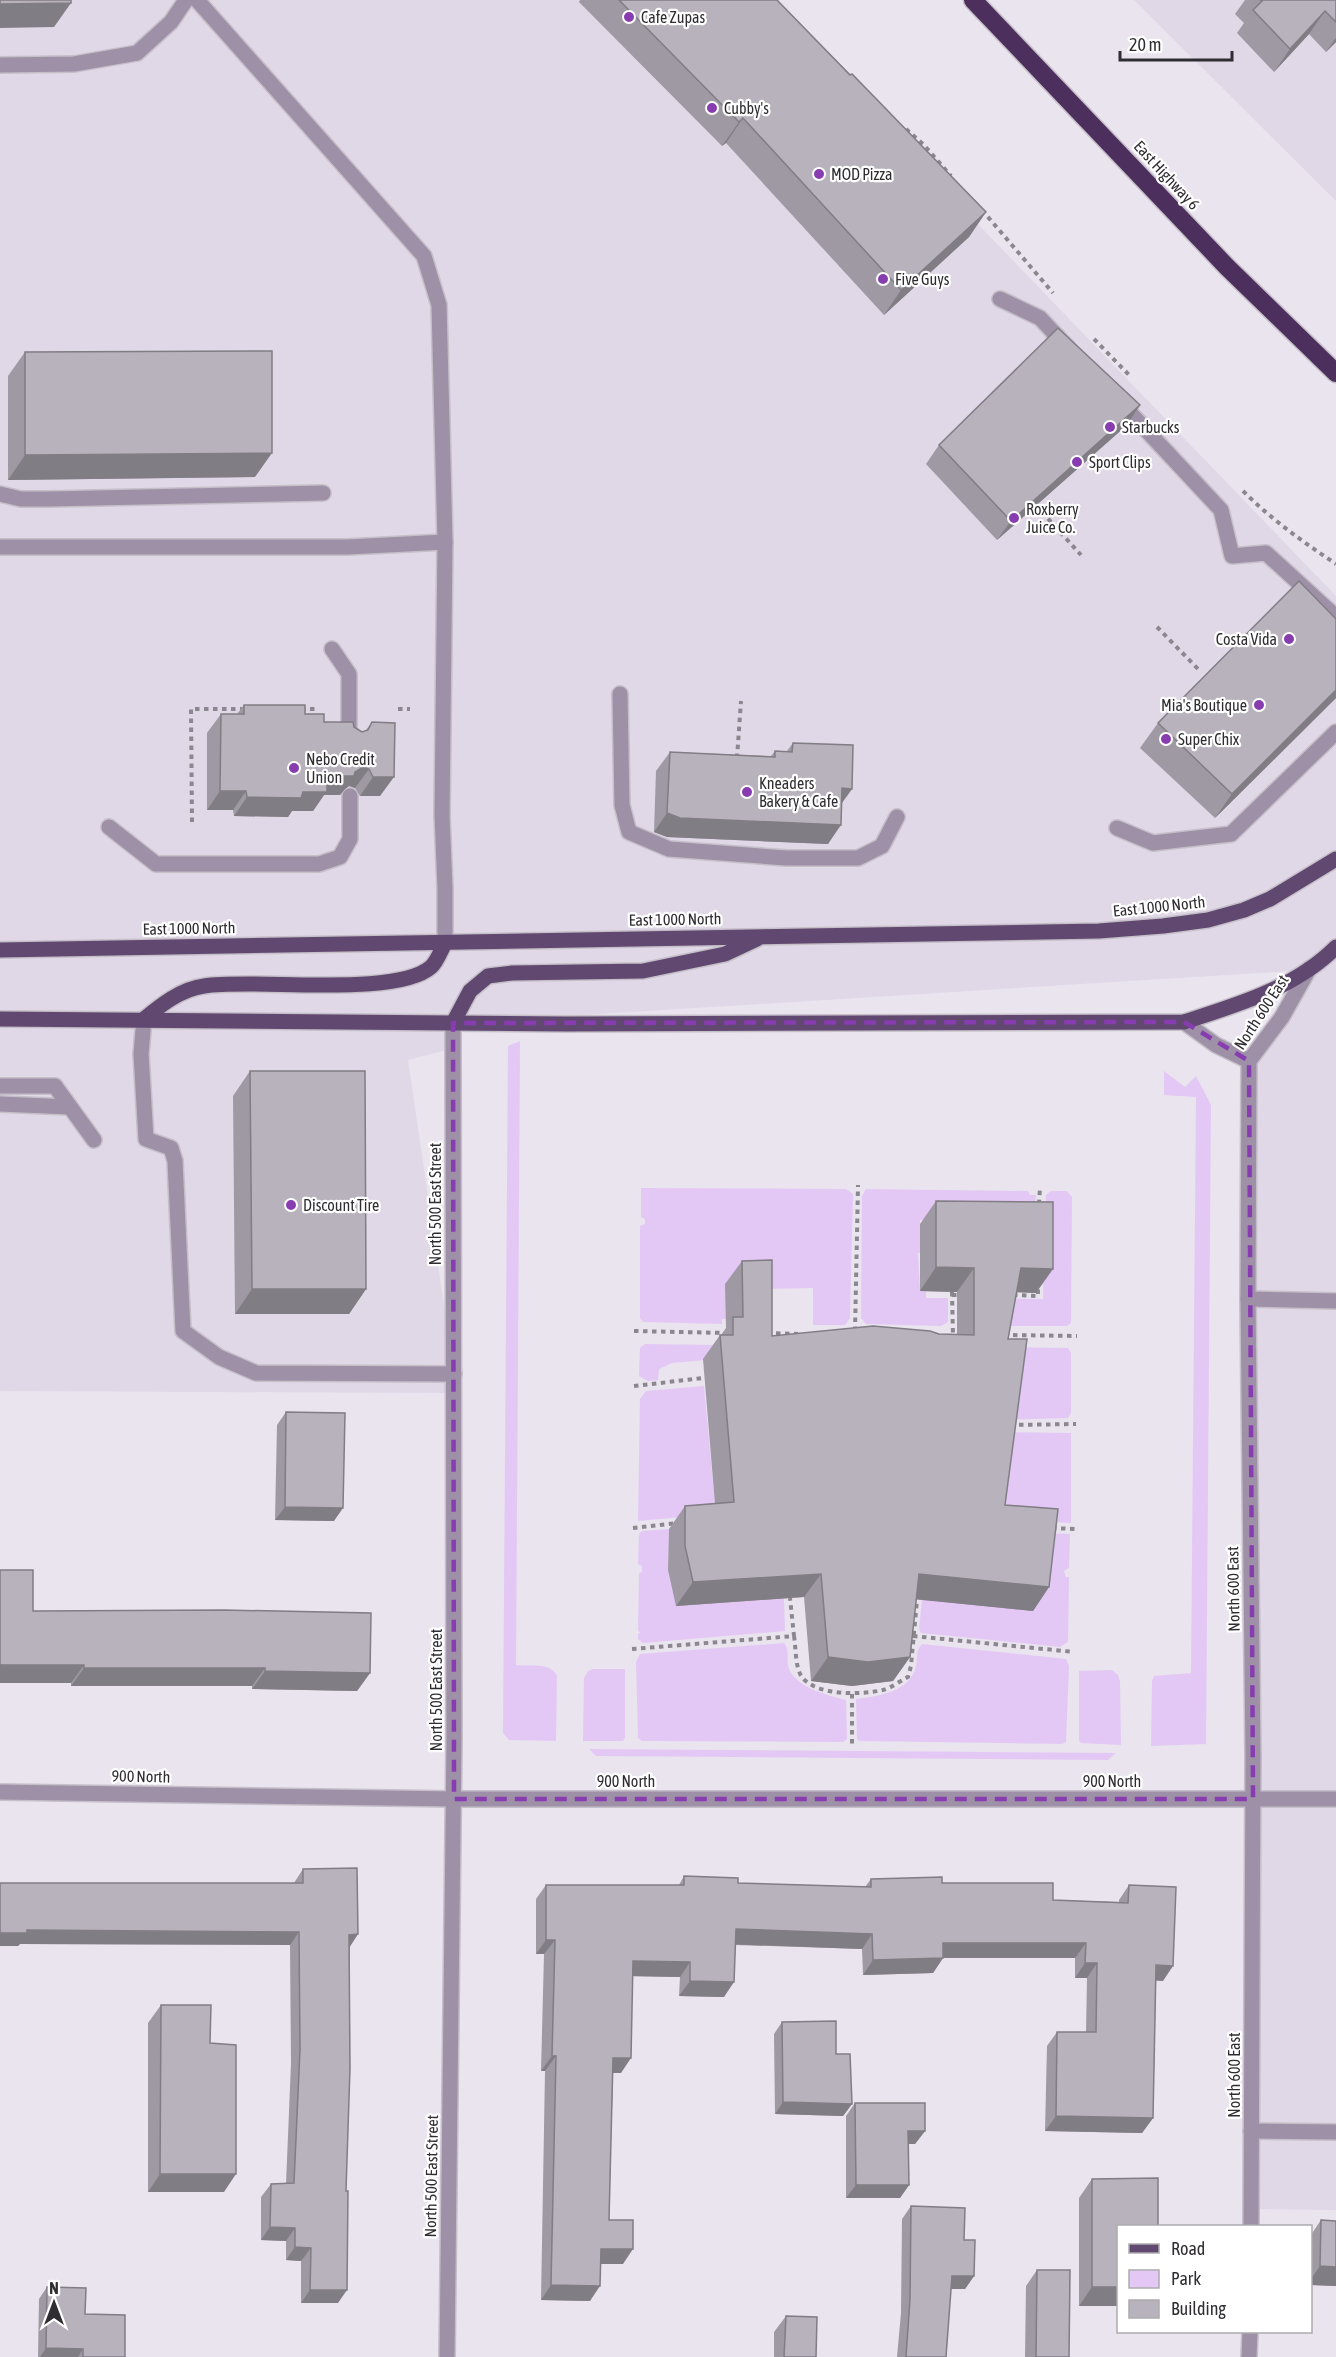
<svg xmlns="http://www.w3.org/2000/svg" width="1336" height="2357" font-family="'Asap Condensed',sans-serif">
<rect width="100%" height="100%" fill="#eae4ee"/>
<g fill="#e0d7e7">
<path d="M0,0H762L1336,596V2210L1251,2209L1249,1061L1308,970L454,1023V1048L408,1060L454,1374V1393L0,1391Z"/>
<path d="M1134,0H1336V201Z"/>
</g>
<g fill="#e3c8f5">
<path d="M520,1041L516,1665C529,1667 550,1661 557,1676L556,1741L509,1740L503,1733L508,1046Z"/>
<path d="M1164,1071L1185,1087L1196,1076L1211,1105L1206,1744L1151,1746L1152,1681L1154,1676L1191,1673L1196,1097L1164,1095Z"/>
<path d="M641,1188L846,1189L853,1194L850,1318L845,1325H813V1288L755,1289L726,1319H722V1324L643,1322L640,1318V1226L645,1224V1219L641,1217Z"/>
<path d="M866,1189L1028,1191L1030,1195H1036L1034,1219L920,1220V1253H918L920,1291H926V1298H948V1322L941,1326L866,1324L861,1318L862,1196Z"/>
<path d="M1051,1191H1067L1072,1197L1071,1323L1067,1326H964L958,1298L1043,1299L1044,1221L1046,1195Z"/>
<path d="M645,1344L717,1345V1359L672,1363L659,1369L658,1380L648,1381L639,1376L640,1348Z"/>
<path d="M994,1347L1068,1348L1071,1353V1413L1068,1418L1002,1420Z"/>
<path d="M704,1386L716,1514L638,1521L640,1399L646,1391Z"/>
<path d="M1000,1432L1071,1433V1523L990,1519Z"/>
<path d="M669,1529L668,1570L784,1599L785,1631L643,1643L638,1639V1634L640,1633L638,1630L639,1573L642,1572V1566L638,1564L639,1534L642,1531Z"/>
<path d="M1042,1533L1070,1534L1069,1568L1064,1571L1066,1577H1069L1068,1642L1060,1647L921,1633L919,1629L922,1600Z"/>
<path d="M784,1643C791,1651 785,1662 790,1671C800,1689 828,1695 846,1700L847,1739L843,1742L642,1741L638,1738L636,1662L640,1654Z"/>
<path d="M922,1644L1066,1659L1069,1666L1066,1742L1062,1744L860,1741L857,1739L856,1699C879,1696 909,1692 916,1667C918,1658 915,1651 922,1644Z"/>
<path d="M593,1669H625V1738L623,1741H583L584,1678L588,1671Z"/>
<path d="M1112,1670L1118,1675L1120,1681L1121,1745L1081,1743L1079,1740V1671Z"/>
<path d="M589,1749L1116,1753L1108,1760L596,1756Z"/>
</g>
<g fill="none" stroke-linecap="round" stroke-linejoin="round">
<defs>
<g id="minor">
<path d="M197,0L424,256L439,305L445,542L442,815L445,888V943"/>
<path d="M0,65L74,64L137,53L171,22L186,0"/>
<path d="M1000,299L1040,318L1068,348"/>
<path d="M1120,402L1221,510L1232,556L1266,553L1336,617"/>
<path d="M0,494L21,499H50L323,493"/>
<path d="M0,547H348L445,542"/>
<path d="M332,649L349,674V741"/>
<path d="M620,694L622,805L629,832L669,849L786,858H858L882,846L897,817"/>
<path d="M109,827L156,864H319L340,857L350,839V796"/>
<path d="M1117,828L1153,843L1231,834L1336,732"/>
<path d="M144,1019L141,1054L146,1139L171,1148L175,1161L183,1331L219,1357L256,1373L454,1374"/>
<path d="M1184,1022L1216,1045L1249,1061"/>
<path d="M0,1086H55L94,1140"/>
<path d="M0,1104L70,1107"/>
<path d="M1248,1299L1336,1301"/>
<path d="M0,1792L454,1799H1336"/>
<path d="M1251,2131L1336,2132"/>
<path d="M1251,2226L1253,1756L1248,1299L1249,1061L1282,1017L1309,969"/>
<path d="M447,2357L454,1741L453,1023"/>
<path d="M1249,2357L1250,2332"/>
</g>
<g id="major">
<path d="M0,950L1099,931L1163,926L1208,920L1244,910L1270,899L1336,859"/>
<path d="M0,1019L567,1024L1184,1022C1237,1005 1295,988 1336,947"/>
<path d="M144,1019C161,1005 181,989 204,986C256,978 395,998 431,967C437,962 441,950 445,943"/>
<path d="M453,1023L470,991L488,976L512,973L643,971L725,954L757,939"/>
</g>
<path id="highway" d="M973,0L1227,267L1336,373"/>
</defs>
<use href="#minor" stroke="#c5bfc8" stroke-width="18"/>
<use href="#major" stroke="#c5bfc8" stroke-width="18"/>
<use href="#highway" stroke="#c5bfc8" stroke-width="21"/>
<g stroke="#8b878e" stroke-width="4" stroke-dasharray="4.5 4.5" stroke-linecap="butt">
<path d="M906,129L923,144L951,176"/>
<path d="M982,210L1053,293"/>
<path d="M1094,339L1131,377"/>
<path d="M1243,491C1271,519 1303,542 1336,564"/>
<path d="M1042,512L1081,555"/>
<path d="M1157,627L1200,671"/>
<path d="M301,709H315"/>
<path d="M398,709H410"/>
<path d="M737,758L741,701"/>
<path d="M192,822L191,709H245"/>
<path d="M1039,1204L1040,1187"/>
<path d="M952,1292L953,1335"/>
<path d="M952,1295H960"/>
<path d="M1013,1295L1038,1296V1287"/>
<path d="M634,1331L726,1333"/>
<path d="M855,1331L858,1185"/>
<path d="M767,1333L798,1334"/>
<path d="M1004,1335L1077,1336"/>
<path d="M634,1386L703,1378"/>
<path d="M1010,1425L1076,1424"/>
<path d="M633,1528L677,1523"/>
<path d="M1052,1528L1075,1529"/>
<path d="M794,1636C796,1647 795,1668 802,1677C816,1696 862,1695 883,1690C891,1688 900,1681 908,1677L911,1666L917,1600"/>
<path d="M913,1636L1074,1652"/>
<path d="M632,1649L794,1636L790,1598"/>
<path d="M852,1694V1747"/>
</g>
<use href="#minor" stroke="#9e90a7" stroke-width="15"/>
<use href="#major" stroke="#614871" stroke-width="15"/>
<use href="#highway" stroke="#4c2f5d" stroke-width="18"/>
</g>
<g fill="#9e99a2">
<path d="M580,0H777L986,212L969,237L884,315L726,143L722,146L579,2Z"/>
<path d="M1245,0H1336V42L1326,52L1309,34L1274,72L1237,33L1244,23L1235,14Z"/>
<path d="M25,352L255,477L8,480V376Z"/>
<path d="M1140,405L1127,425L997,540L926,464L939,445Z"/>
<path d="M1336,619V698L1215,818L1140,748L1158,723Z"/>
<path d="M244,705L305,714L324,722L354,727L362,732L366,730L372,722L380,796H360L355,788L349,786L345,789L340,795H324L313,811H292L288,817L234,816L233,810H207V733L221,714H237Z"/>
<path d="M793,743L852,789L842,803L828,844L667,837L654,832L656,771L670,752L771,756L775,751H787Z"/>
<path d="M250,1071L366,1289L349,1314H235L233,1096Z"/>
<path d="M936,1201L1036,1293L1017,1292L1008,1339L1005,1505L1049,1587L1033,1611L916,1599L910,1657L893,1681L852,1686L811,1681L804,1597L676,1606L668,1570L669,1529L685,1506L715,1504L703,1359L720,1335H721L726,1328L725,1284L742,1261L772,1336L957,1335V1292L920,1291V1224Z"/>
<path d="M286,1412L334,1521L275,1520L277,1425Z"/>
<path d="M0,1570L33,1611L370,1673L357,1691L252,1689V1686H71V1683H0Z"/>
<path d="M303,1869L358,1934L350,1946L338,2303H301V2261L286,2260V2241L261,2240V2197L271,2184H286L291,2063L290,1945L20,1944L18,1946H0L294,1883Z"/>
<path d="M684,1876L738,1883L865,1887L871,1879L942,1883L1053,1900L1119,1902V1900L1129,1885L1163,1981L1156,1980L1153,2118L1142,2133L1045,2131L1047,2046L1057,2032H1086L1087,1978H1075V1958H943L933,1973L863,1975L862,1949L736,1945L724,1997L679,1996L680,1977L633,1976L621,2073H613L609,2220L623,2264H600L590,2301L541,2300L545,2071H541L544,1954H536V1899L546,1885H679Z"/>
<path d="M161,2005L210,2043L224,2192H148V2023Z"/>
<path d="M782,2022L836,2054L852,2104L843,2116L775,2114L774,2034Z"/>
<path d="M855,2103L925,2131L915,2144H908L909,2185L900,2198H846V2116Z"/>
<path d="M1092,2179L1119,2306H1079V2198Z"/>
<path d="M911,2206L974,2276L965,2289H951L946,2357H897L901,2313L902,2219Z"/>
<path d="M1321,2220L1336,2221V2286L1311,2285V2235Z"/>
<path d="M1037,2270L1069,2357H1025L1026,2286Z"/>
<path d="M47,2287L85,2314L125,2357H38L39,2299Z"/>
<path d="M786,2316L816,2357H774V2332Z"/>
</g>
<g fill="#817d84">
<path d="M71,3L54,27L0,28V4Z"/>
<path d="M1325,11L1309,34L1274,72L1290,49Z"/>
<path d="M1336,38V42L1326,52Z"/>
<path d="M743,118L726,143L722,146L739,122Z"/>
<path d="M986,212L969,237L884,315L901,290Z"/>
<path d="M1140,405L1127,425L997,540L1011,521Z"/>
<path d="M272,453L255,477L8,480L25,455Z"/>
<path d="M1336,690V698L1215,818L1232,794Z"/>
<path d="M363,767L369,769L355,788L349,786L345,789L340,795H324L313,811H292L288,817L234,816L247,797L303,792L327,776L355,772Z"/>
<path d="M373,777H394L380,796H360Z"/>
<path d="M842,788L852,789L838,808Z"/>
<path d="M220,791H246L233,810H207Z"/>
<path d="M667,813L841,825L828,844L667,837L654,832Z"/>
<path d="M936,1267L974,1268L957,1292L920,1291Z"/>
<path d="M1021,1268L1053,1269L1036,1293L1005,1292Z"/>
<path d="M252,1289H366L349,1314H235Z"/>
<path d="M285,1507L343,1508L334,1521L275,1520Z"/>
<path d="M821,1574L804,1597L676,1606L693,1582Z"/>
<path d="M919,1574L1049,1587L1033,1611L902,1598Z"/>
<path d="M828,1657H910L893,1681L852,1686L811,1681Z"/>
<path d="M0,1665H84L71,1683H0Z"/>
<path d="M84,1668H265L252,1686H71Z"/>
<path d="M265,1671L370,1673L357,1691L252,1689Z"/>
<path d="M736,1929L872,1934L862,1949L726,1944Z"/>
<path d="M27,1930L299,1932L290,1945L20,1944L18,1946H0V1933Z"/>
<path d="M358,1934L349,1948V1935Z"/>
<path d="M546,1940H555L544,1954H536Z"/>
<path d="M943,1943H1086L1075,1958H932Z"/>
<path d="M943,1958L933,1973L863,1975L873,1960Z"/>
<path d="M633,1961L690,1962L680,1977L623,1976Z"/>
<path d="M1085,1963H1097L1087,1978H1075Z"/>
<path d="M1156,1965L1173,1966L1163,1981L1146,1980Z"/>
<path d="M690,1981L734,1982L724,1997L679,1996Z"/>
<path d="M552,2056H556L545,2071H541Z"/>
<path d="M613,2058H631L621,2073H603Z"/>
<path d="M783,2102L852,2104L843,2116L775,2114Z"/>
<path d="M1056,2116L1153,2118L1142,2133L1045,2131Z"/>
<path d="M908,2131H925L915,2144H899Z"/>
<path d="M160,2174H236L224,2192H148Z"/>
<path d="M856,2185H909L900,2198H846Z"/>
<path d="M270,2227L295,2228L286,2241L261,2240Z"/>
<path d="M295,2247L311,2248L301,2261L286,2260Z"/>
<path d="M601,2249H633L623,2264H590Z"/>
<path d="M1320,2266L1336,2267V2286L1311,2285V2279Z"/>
<path d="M952,2276H974L965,2289H943Z"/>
<path d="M551,2285L600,2286L590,2301L541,2300Z"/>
<path d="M1092,2287H1119V2306H1079Z"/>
<path d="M310,2290H347L338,2303H301Z"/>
<path d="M46,2348L83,2349L78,2357H40Z"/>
</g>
<g fill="#b8b2bc" stroke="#817d84" stroke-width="1.5">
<path d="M0,0H71V3L0,4Z"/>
<path d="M619,0H777L850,75L852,74L986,212L901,290L743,118L739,122Z"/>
<path d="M1260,0H1336V22L1325,11L1290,49L1253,10L1262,1Z"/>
<path d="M1058,328L1140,405L1011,521L939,445Z"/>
<path d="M272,351V453L25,455V352Z"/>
<path d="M1299,581L1336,619V690L1232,794L1158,723Z"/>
<path d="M244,705H305V714H324V722H353L354,727L362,732L368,730L372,722L395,723L394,777H373L369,769L363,767L355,772L354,776H327V792H303L301,798L247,797L246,791H220L221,714H244Z"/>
<path d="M793,743L853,745L852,789L842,788L841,825L680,818L667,813L670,752L775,757V751L792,752Z"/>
<path d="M250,1071H365L366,1289H252Z"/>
<path d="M936,1201L1053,1202V1269L1021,1268L1008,1339H1027L1005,1505L1058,1509L1049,1587L919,1574L910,1657L868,1662L828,1657L821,1574L693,1582L685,1546V1506L734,1502L720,1335H733V1317H743L742,1261L772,1260V1336L873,1326L930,1331L939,1334L974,1335V1268L936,1267Z"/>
<path d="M286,1412L345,1413L343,1508L285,1507Z"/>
<path d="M0,1570H33V1611L224,1610L371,1613L370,1673L265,1671V1668H84V1665H0Z"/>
<path d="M357,1868L358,1934L349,1935L350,2068L346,2191H348L347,2290H310L311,2248L295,2247V2228L270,2227L271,2184L294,2183L300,2049L299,1932L27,1930V1933H0V1883H303V1869Z"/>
<path d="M684,1876L738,1878V1883L871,1887V1879L942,1877V1883H1053V1900L1128,1903L1129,1885L1176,1887L1173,1966L1156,1965L1153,2118L1056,2116L1057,2032H1096L1097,1963H1085L1086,1943H943V1958L873,1960L872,1934L736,1929L734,1982L690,1981V1962L633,1961L631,2058H613L609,2220H633V2249H601L600,2286L551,2285L556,2056H552L555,1940H546V1885H684Z"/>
<path d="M161,2005H211L210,2043L236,2045V2174H160Z"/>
<path d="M836,2021V2054H850L852,2104L783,2102L782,2022Z"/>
<path d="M855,2103H925V2131H908L909,2185H856Z"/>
<path d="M1158,2178V2226H1119V2287H1092V2179Z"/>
<path d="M911,2206L965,2208L964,2240H975L974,2276H952L946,2357H906L910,2299Z"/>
<path d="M1321,2220L1336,2221V2267L1320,2266Z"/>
<path d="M1037,2270H1070L1069,2357H1036Z"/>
<path d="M47,2287L86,2288L85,2314L125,2315V2357H83V2349L46,2348Z"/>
<path d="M786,2316L817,2317L816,2357H784Z"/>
</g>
<path fill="none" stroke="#873daf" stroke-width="4.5" stroke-dasharray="12 8" stroke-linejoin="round" d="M1184,1022L1249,1061L1253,1799H454L453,1023Z"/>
<g fill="#873daf" stroke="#fff" stroke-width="2">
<circle cx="629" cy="17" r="6"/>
<circle cx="712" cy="108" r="6"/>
<circle cx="819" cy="174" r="6"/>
<circle cx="883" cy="279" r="6"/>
<circle cx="1110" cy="427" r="6"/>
<circle cx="1077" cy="462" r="6"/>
<circle cx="1014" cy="518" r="6"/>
<circle cx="1289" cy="639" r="6"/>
<circle cx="1259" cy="705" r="6"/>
<circle cx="1166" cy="739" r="6"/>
<circle cx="294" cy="768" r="6"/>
<circle cx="747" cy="792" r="6"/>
<circle cx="291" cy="1205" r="6"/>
</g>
<g text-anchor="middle" stroke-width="4.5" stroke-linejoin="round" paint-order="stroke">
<g font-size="16" fill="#2f2d31" stroke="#fff" text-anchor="start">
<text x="641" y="23">Cafe Zupas</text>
<text x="724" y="114">Cubby's</text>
<text x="831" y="180">MOD Pizza</text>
<text x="895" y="285">Five Guys</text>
<text x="1122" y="433">Starbucks</text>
<text x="1089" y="468">Sport Clips</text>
<text x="1026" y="515">Roxberry<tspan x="1026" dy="18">Juice Co.</tspan></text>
<text x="1277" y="645" text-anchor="end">Costa Vida</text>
<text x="1247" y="711" text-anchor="end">Mia's Boutique</text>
<text x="1178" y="745">Super Chix</text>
<text x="306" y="765">Nebo Credit<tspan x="306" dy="18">Union</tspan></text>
<text x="759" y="789">Kneaders<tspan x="759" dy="18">Bakery &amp; Cafe</tspan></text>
<text x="303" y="1211">Discount Tire</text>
</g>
<g font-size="16" fill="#2f2d31" stroke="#fff">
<text transform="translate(1167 175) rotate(47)" y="6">East Highway 6</text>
<text transform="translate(1159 906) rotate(-6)" y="6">East 1000 North</text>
<text transform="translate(675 919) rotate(-1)" y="6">East 1000 North</text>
<text transform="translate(189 928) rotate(-1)" y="6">East 1000 North</text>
<text transform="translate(1261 1012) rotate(-57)" y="6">North 600 East</text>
<text transform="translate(435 1204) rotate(-90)" y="6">North 500 East Street</text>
<text transform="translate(1233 1589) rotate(-91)" y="6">North 600 East</text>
<text transform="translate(436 1690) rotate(-90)" y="6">North 500 East Street</text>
<text transform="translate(141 1776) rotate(1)" y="6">900 North</text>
<text x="626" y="1787">900 North</text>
<text x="1112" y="1787">900 North</text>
<text transform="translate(1234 2075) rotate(-90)" y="6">North 600 East</text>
<text transform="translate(431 2176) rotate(-89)" y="6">North 500 East Street</text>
</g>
</g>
<rect x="1117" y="2225" width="195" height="108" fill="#ffffff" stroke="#acabad" stroke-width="1.5"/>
<rect x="1129" y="2244" width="30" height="9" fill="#614871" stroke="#acabad" stroke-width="1.5"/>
<text x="1171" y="2255" font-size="18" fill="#2f2d31">Road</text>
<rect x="1129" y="2270" width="30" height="18" fill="#e3c8f5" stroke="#acabad" stroke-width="1.5"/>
<text x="1171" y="2285" font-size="18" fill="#2f2d31">Park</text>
<rect x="1129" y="2300" width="30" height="18" fill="#b8b2bc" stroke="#acabad" stroke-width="1.5"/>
<text x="1171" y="2315" font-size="18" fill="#2f2d31">Building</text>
<g transform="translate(54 2303)" stroke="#ffffff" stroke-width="4.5" paint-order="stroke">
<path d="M0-4.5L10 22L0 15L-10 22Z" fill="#2f2d31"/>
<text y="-9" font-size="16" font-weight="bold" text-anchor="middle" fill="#2f2d31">N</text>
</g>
<path d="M1120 51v9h112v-9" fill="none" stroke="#2f2d31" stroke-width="3"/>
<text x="1129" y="51" font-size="18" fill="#2f2d31" stroke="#ffffff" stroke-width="4.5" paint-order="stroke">20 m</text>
</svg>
